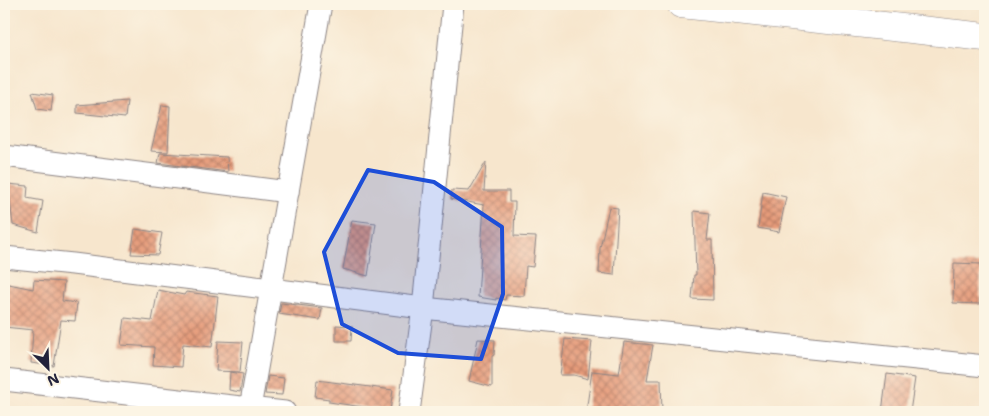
<svg xmlns="http://www.w3.org/2000/svg" width="989" height="416" font-family="'Shantell Sans',sans-serif">
<defs>
<pattern id="building-cross-hatch" width="8" height="8" patternUnits="userSpaceOnUse" patternTransform="scale(1.25)"><rect width="8" height="8" fill="#e69b7a"/><path d="M0 0l8 8M0 8l8-8" fill="none" stroke="#ba7e65"/></pattern>
</defs>
<rect width="100%" height="100%" fill="#fcf5e5"/>
<filter id="ink" filterUnits="userSpaceOnUse"><feTurbulence type="fractalNoise" baseFrequency=".02" numOctaves="2"/><feDisplacementMap in="SourceGraphic" scale="10" xChannelSelector="R" yChannelSelector="G"/><feConvolveMatrix kernelMatrix="1 2 1 2 8 2 1 2 1" color-interpolation-filters="sRGB"/></filter>
<filter id="wash" filterUnits="userSpaceOnUse"><feTurbulence type="fractalNoise" baseFrequency=".0096" numOctaves="4" result="noise"/><feDisplacementMap in="SourceGraphic" scale="20" xChannelSelector="R" yChannelSelector="G"/><feGaussianBlur stdDeviation="1.12" result="paint"/><feColorMatrix in="noise" values="0 0 0 0 0 0 0 0 0 0 0 0 0 0 0 0 0 1.4 0 .05"/><feComposite in="paint" operator="in"/></filter>
<g filter="url(#wash)">
<rect width="100%" height="100%" fill="#f7e6cd"/>
<g id="blocks">
<g fill="url(#building-cross-hatch)">
<path d="M32,92L53,95L51,111L37,109Z"/>
<path d="M127,101L125,118L77,113V105Z"/>
<path d="M162,105L170,106L168,152L151,151Z"/>
<path d="M160,153L227,157L228,172L158,163Z"/>
<path d="M486,162L484,191H509V202H515L514,236L536,237L533,267L526,266L524,296L506,295L505,300L496,298V300L478,297L484,205L451,199L452,190L469,191Z"/>
<path d="M8,184L28,186L27,198L43,201L38,232L13,225Z"/>
<path d="M763,192L786,197L779,232L758,228Z"/>
<path d="M609,207L618,208L614,275L599,273L600,248Z"/>
<path d="M694,211L710,213L707,240H712L713,300L692,299L694,275H696Z"/>
<path d="M352,220L376,223L368,276L343,269Z"/>
<path d="M135,229L162,233L158,255L131,254Z"/>
<path d="M954,263L981,264L980,304L953,303Z"/>
<path d="M34,280L64,282L62,301L77,303L75,321L61,320L54,366L31,363L33,330L4,327V283L33,289Z"/>
<path d="M158,290L184,295L186,292L218,296L212,347L183,344L181,367L153,365L154,347L121,345L125,318L152,321Z"/>
<path d="M281,303L322,308L320,320L279,314Z"/>
<path d="M336,325L352,326L351,341H336Z"/>
<path d="M478,339L495,340L494,355L492,356V387L469,381Z"/>
<path d="M565,339L592,341L588,379L574,375H560Z"/>
<path d="M218,341L243,342L240,372L216,371Z"/>
<path d="M624,342L653,345L647,380H661L662,412H586L592,371L619,374Z"/>
<path d="M230,372L243,374L240,392L229,390Z"/>
<path d="M887,374L915,378L910,412H882Z"/>
<path d="M268,376L284,378L282,395L265,394Z"/>
<path d="M317,380L393,390L390,411L329,402V399L315,397Z"/>
</g>
</g>
</g>
<g filter="url(#ink)">
<use href="#blocks" fill-opacity="0" stroke="#8c8484" stroke-width="1"/>
<g fill="none" stroke-linecap="round" stroke-linejoin="round">
<defs>
<g id="minor">
<path d="M4,156L288,192"/>
<path d="M4,257L73,264L423,308L985,366"/>
<path d="M4,380L285,412"/>
<path d="M250,408L321,4"/>
<path d="M409,412L423,308L453,4"/>
</g>
<path id="primary" d="M681,4L985,37"/>
</defs>
<use href="#minor" stroke="#8c8484" stroke-width="23"/>
<use href="#primary" stroke="#8c8484" stroke-width="29"/>
<use href="#minor" stroke="#fff" stroke-width="21"/>
<use href="#primary" stroke="#fff" stroke-width="28"/>
</g>
</g>
<path fill="#1d4ed8" fill-opacity="0.2" stroke="#1d4ed8" stroke-width="4" stroke-linejoin="round" d="M368,170L434,182L502,227L503,294L481,359L398,353L342,324L324,252Z"/>
<rect width="989" height="416" fill="none" stroke="#fcf5e5" stroke-width="20"/>
<g transform="translate(48 368) rotate(156)" stroke="#fcf5e5" stroke-width="4" paint-order="stroke">
<path d="M0-4L9 19L0 12L-9 19Z" fill="#22223b"/>
<text y="-8" font-size="14" font-weight="bold" text-anchor="middle" fill="#22223b">N</text>
</g>
</svg>
